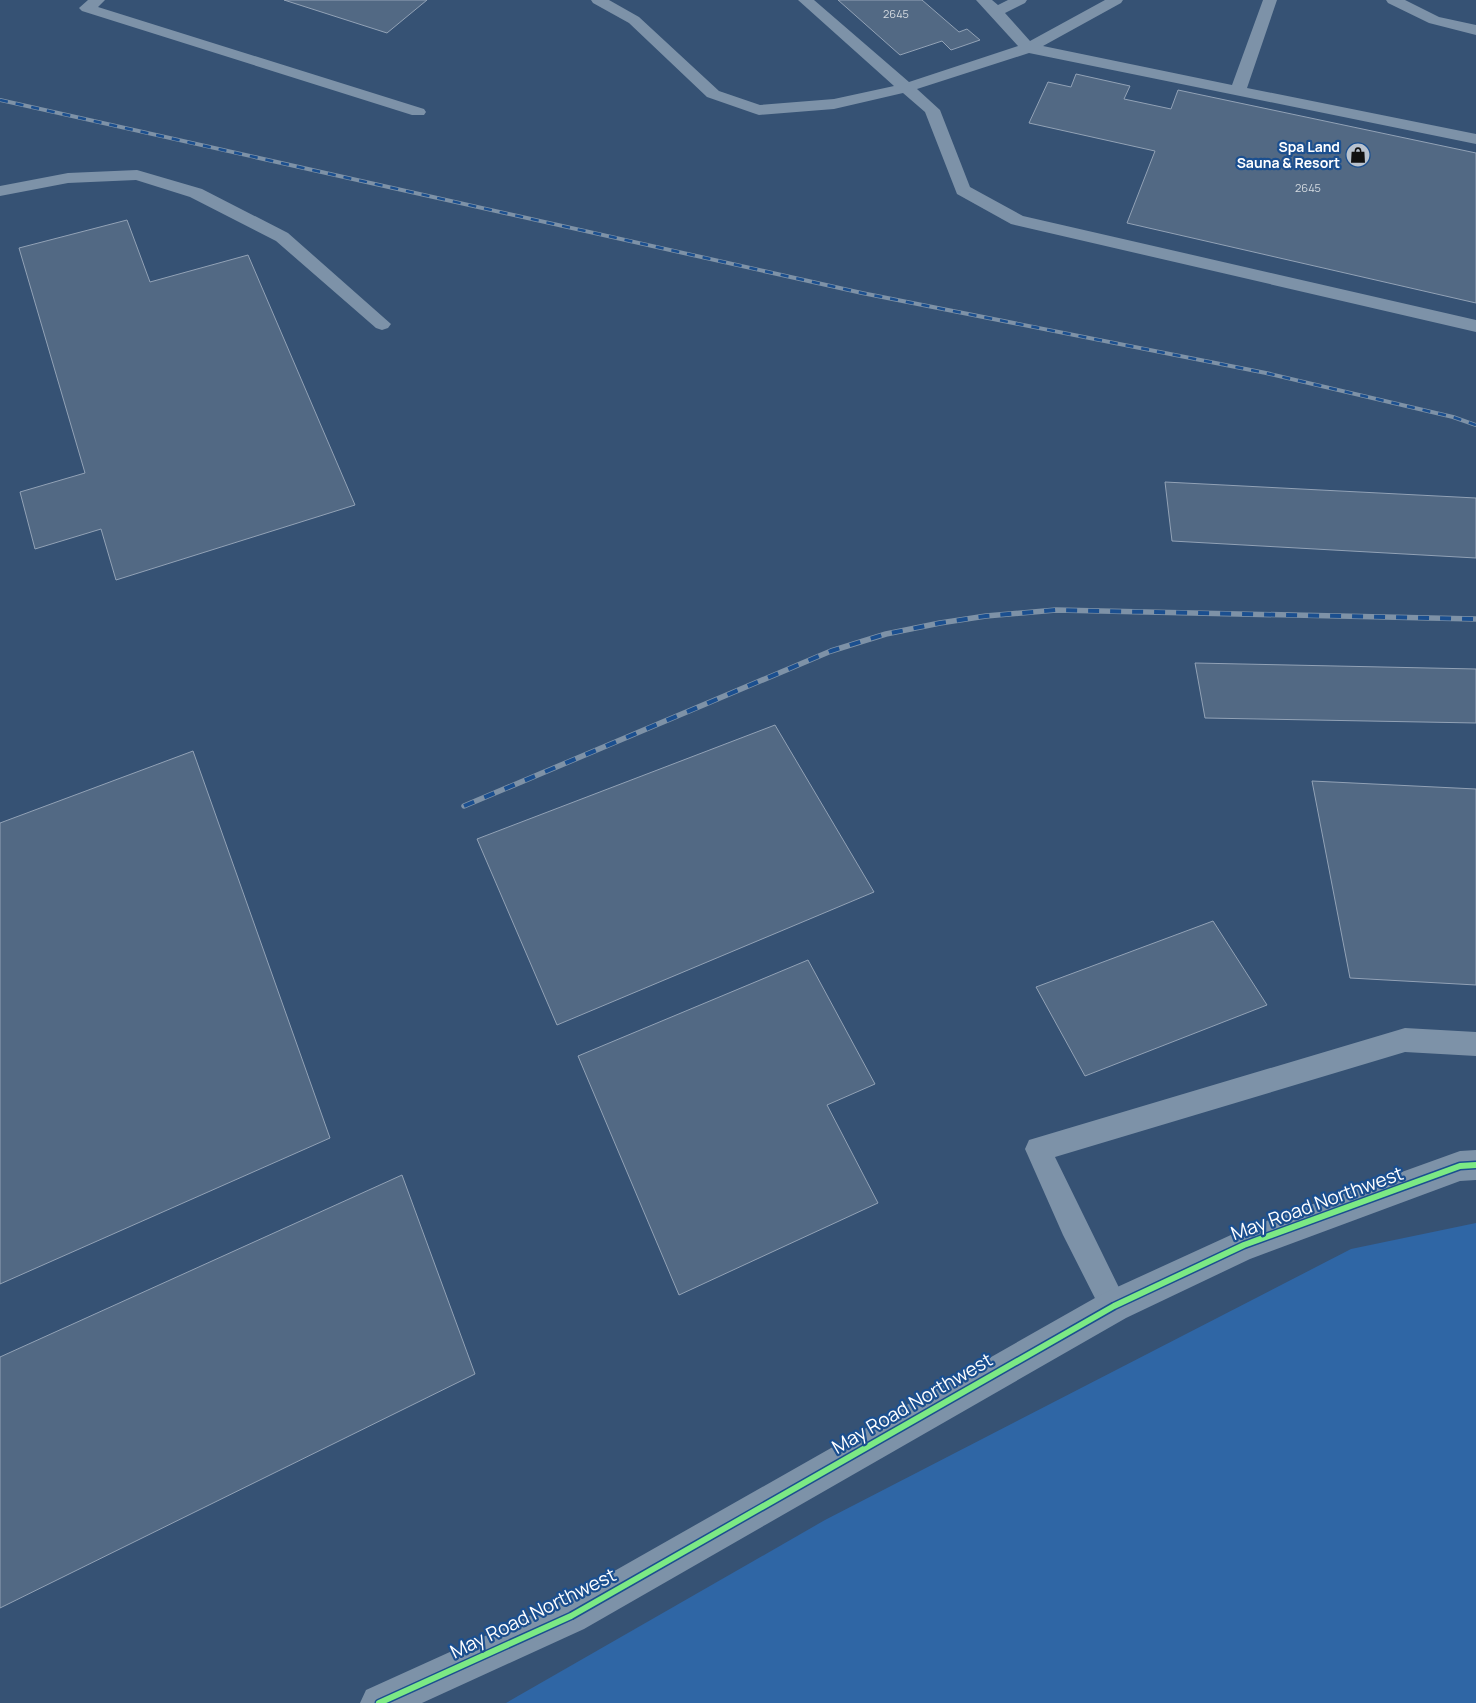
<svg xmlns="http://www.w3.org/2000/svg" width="1476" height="1703" font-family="Manrope,sans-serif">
<rect width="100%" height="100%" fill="#365274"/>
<path fill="#2f66a5" d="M1476,1223V1703H506L825,1520L1351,1249Z"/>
<g fill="#526984" stroke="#92a2b6">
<path d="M284,0H427L387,33Z"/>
<path d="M838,0H922L959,32L967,29L980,40L951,50L942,41L900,55Z"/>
<path d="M1076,74L1130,86L1124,99L1171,109L1178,90L1476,153V303L1127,223L1155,151L1029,123L1048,82L1071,87Z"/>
<path d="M127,220L150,282L248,255L355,505L116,580L101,529L35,549L20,492L85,473L19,248Z"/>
<path d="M1165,482L1476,498V558L1172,541Z"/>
<path d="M1195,663L1476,669V723L1205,718Z"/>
<path d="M775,725L874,892L557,1025L477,839Z"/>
<path d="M193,751L330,1138L0,1284V823Z"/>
<path d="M1312,781L1476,789V985L1350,978Z"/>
<path d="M1213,921L1267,1005L1085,1076L1036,987Z"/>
<path d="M808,960L875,1084L827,1105L878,1203L679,1295L578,1056Z"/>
<path d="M402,1175L475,1374L0,1608V1357Z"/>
</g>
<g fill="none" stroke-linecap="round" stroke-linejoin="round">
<g fill="#7d92a8" fill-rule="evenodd">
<path d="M88,0H105L98,7L424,109L426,112L424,115H412L82,11L79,8Z"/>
<path d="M591,0H609L639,17L719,91L760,105L834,99L894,86L798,0H814L909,82L1018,46L976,0H992L998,5L1008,0H1027L1025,3L1005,13L1030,41L1105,0H1123L1121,3L1043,46L1232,85L1263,0H1277L1247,88L1476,134V144L1029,53L917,89L940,110L970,187L1023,216L1476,320V332L1011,224L957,194L925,112L903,93L834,109L759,115L753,113L707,97L629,23L593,3Z"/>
<path d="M1386,0H1405L1439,17L1476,25V35L1429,23L1388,3Z"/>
<path d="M137,170L202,189L288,233L391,324L388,328L382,330L376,328L276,241L190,197L136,180L68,183L0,196V186L68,173Z"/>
<path d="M1405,1028L1476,1032V1056L1405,1052L1055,1157L1128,1306L1124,1316L1114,1320L1104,1316L1063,1235L1029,1158L1025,1149L1029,1140Z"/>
</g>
<path fill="#7d92a8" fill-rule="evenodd" d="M1476,1150V1180L1460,1181L1250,1259L1126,1318L584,1629L422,1703H360L366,1690L558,1603L1102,1294L1244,1229L1460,1151Z"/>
<defs>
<path id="rail-far1" d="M0,100L862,293L1266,373L1453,417L1476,425"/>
<path id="rail" d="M464,806L831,651L886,634L940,623L986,616L1056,610L1476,619"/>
</defs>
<use href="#rail-far1" stroke="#7e92a7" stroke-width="4"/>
<use href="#rail" stroke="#7e92a7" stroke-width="5.5"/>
<use href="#rail-far1" stroke="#1b4f8f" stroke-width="2.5" stroke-dasharray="8" stroke-linecap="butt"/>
<use href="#rail" stroke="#1b4f8f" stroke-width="4" stroke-dasharray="11" stroke-linecap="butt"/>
<defs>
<path id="cycleway" d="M379,1703L571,1616L1114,1306L1244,1245L1460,1166L1476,1165"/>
</defs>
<use href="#cycleway" stroke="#1b4f8f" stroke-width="9"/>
<use href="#cycleway" stroke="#7ce984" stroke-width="6"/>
</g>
<defs>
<symbol id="shop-disc" viewBox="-11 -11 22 22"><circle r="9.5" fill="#b9c2ce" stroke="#1b4f8f"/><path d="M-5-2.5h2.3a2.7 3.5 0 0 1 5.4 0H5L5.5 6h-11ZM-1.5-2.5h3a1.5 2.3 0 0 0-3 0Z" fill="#111"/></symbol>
</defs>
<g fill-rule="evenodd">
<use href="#shop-disc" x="1344" y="141" width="28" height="28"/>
</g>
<g text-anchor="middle" stroke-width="4.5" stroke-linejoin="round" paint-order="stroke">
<g font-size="11" fill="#d4dae0">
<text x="896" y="18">2645</text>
<text x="1308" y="192">2645</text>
</g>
<g font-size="14" font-weight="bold" fill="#fff" stroke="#1b4f8f" text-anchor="end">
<text x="1340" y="152">Spa Land<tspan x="1340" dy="16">Sauna &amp; Resort</tspan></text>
</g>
<g font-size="19" fill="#fff" stroke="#1b4f8f">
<text transform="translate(1317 1203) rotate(-20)" y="7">May Road Northwest</text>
<text transform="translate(912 1403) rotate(-30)" y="7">May Road Northwest</text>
<text transform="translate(533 1613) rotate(-26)" y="7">May Road Northwest</text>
</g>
</g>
</svg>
